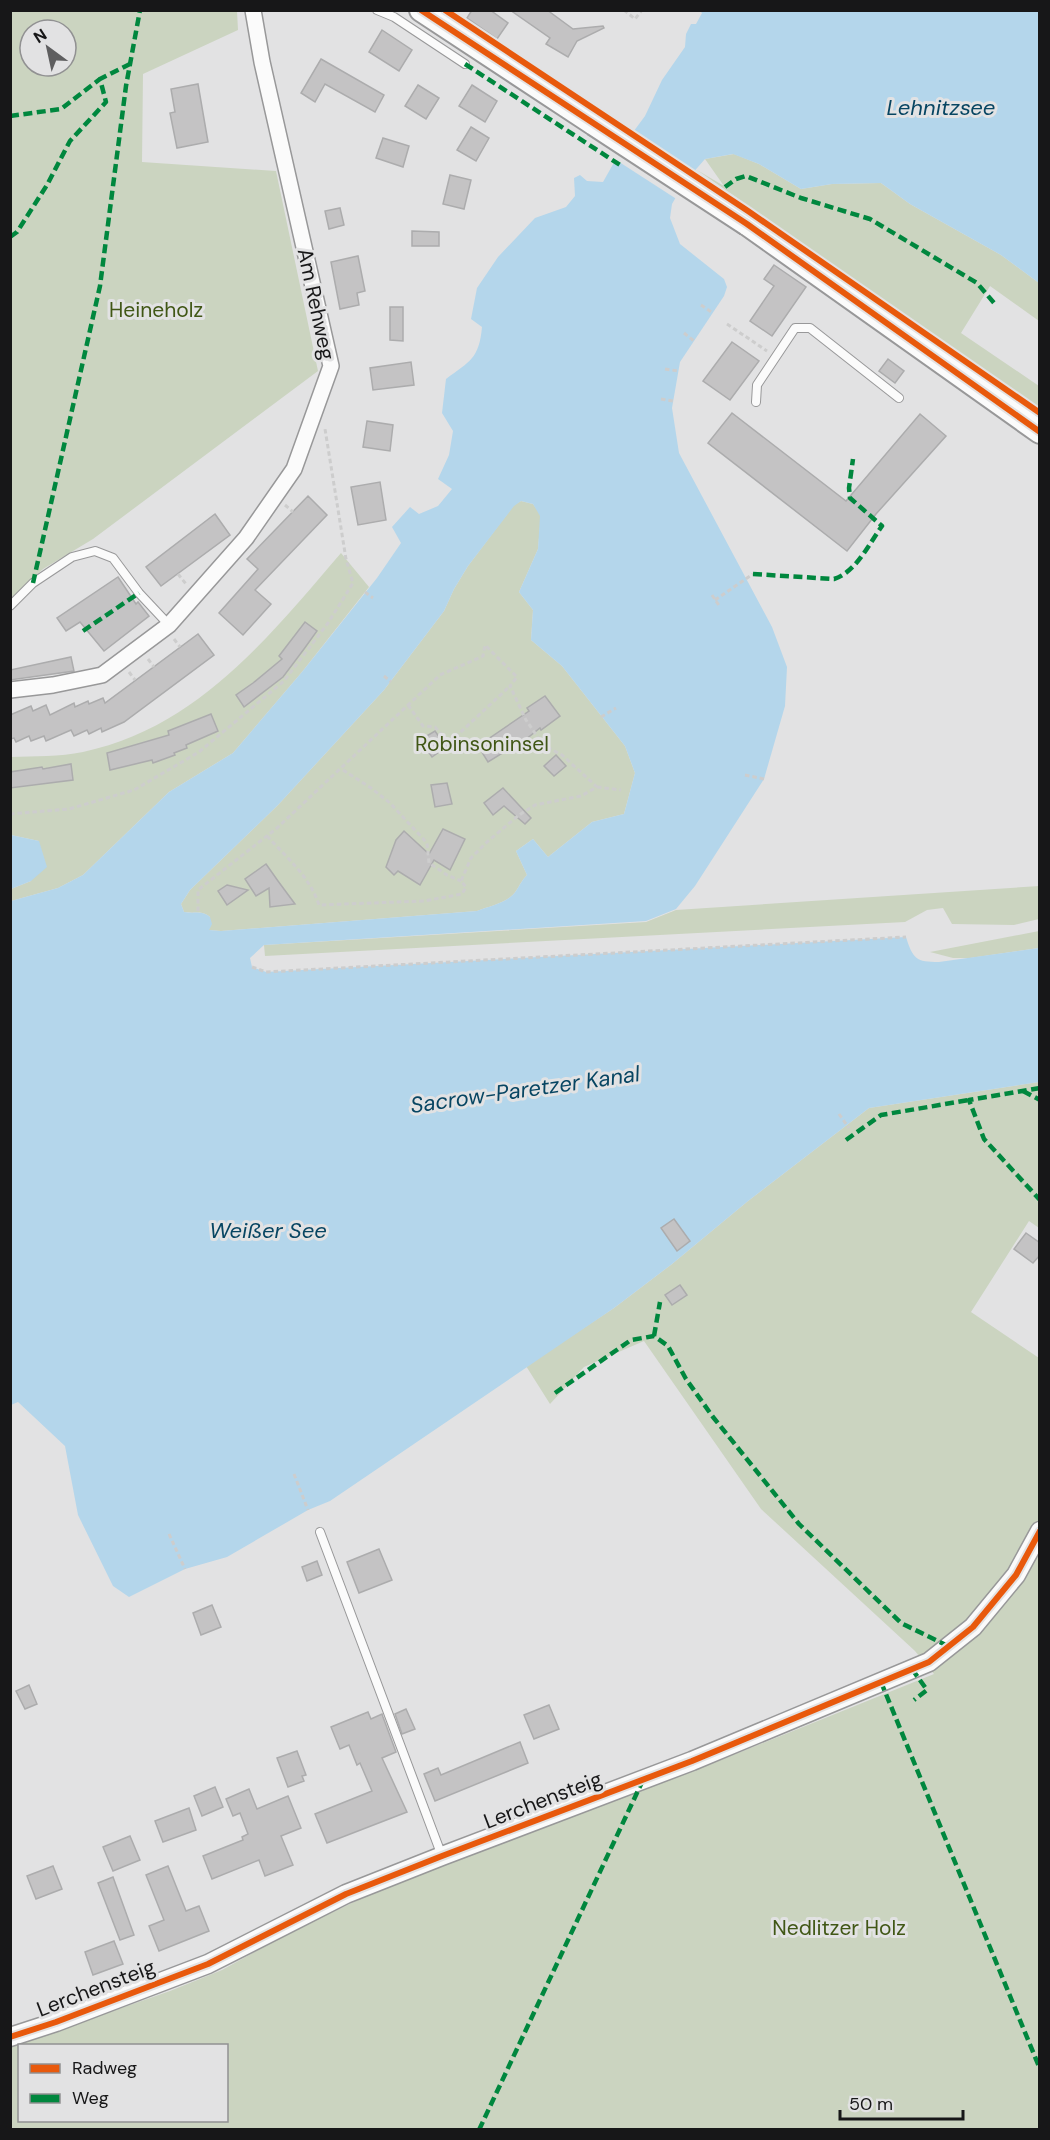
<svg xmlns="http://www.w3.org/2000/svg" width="1050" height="2140" font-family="'DM Sans',sans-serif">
<rect width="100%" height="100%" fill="#e2e2e3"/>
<g fill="#cbd4c0" fill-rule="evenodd">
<path d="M11,10L237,11L238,30L143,74L142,162L276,171L318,371L93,539L43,569L11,598ZM30,30H66V66H30Z"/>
<path d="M734,154L759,164L801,189L832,184L881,183L910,204L1001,255L1039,283V321L990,286L961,333L1039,386V408L697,170L724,186L705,159Z"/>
<path d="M521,501L533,504L541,515L538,549L519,592L533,610L531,640L562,666L625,746L635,773L624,814L592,822L548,857L533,839L516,851L527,875C522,880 520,885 516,891C508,903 490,906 477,911L221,931L209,930L210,917C201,910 195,914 184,912L181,904L190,890L278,805L384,690L444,611L454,589L468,566L514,505Z"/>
<path d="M341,553L369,587L302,672L233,753L169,792L83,875L58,888L11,901V889L31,881L39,841L11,835V757C34,756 60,757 83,752C197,728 269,637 341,553Z"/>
<path d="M1039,886V919L1014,925L952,924L943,908L927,910L905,922L265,956L264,945L646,922L676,910Z"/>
<path d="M1039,931V948L970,958H953L930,952Z"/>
<path d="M1039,1082V1228L1029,1221L971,1312L1039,1358V2129H11L10,2047L170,1991L222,1970L287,1934L467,1848L696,1770L934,1674L915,1651L761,1509L644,1341L584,1367L550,1404L526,1366L614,1308L672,1264L748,1201L869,1108ZM20,2046H226V2120H20Z"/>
</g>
<g fill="#b4d6eb" fill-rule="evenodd">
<path d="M700,11H1039V283L1001,255L910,204L881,183L832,184L801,189L759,164L733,154L705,159L684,183L672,204L670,218L680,244L724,279L727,287L724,296L680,362L672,408L679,453L772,627L787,667L785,706L764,779L695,886L676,909L646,921L264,945L250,958L252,967L266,972L906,937C913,959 916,962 939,962L1039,948V1082L869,1108L748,1201L672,1264L614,1308L330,1501L308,1510L227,1557L185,1569L129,1597L113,1586L78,1515L65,1446L18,1402L11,1405V901L58,888L83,875L169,792L233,753L302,672L377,578L401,543L392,527L410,507L419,514L438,506L452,489L438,479L449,455L453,431L442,413L446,379C470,361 479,359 482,327L471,319L477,288L498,257L535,218L566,207L575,196L574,178L580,175L587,181L603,182L625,143L645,116L662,80L685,47L686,34L691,24H696L702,13ZM521,501L533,504L540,516L538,549L519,592L533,610L531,640L562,666L625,746L635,773L624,814L592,822L548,857L533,839L516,851L527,875C522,880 520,885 516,891C508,903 490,906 477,911L221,931L209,930L212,924L210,917C201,910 195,914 184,912L181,904L190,890L278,805L384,690L444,611L454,589L468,566L514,506Z"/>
<path d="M11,835L39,841L47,867L31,881L11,889Z"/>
</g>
<path fill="#e2e2e3" d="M631,129L697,173L678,200L613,158Z"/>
<g fill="#c4c3c4" stroke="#acacad" stroke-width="1.5">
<path d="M472,10H490L508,23L497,39L467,18Z"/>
<path d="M510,10H547L573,29L603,26L604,28L577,41L568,57L546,44L550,38Z"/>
<path d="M382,30L412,50L399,71L369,52Z"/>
<path d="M321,59L384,95L375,112L325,84L315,102L301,93Z"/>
<path d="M198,84L208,142L177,148L170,113L175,112L171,89Z"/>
<path d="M418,85L439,98L426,119L405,106Z"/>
<path d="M472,85L497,101L485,122L459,106Z"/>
<path d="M471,127L489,138L476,161L457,150Z"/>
<path d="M383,138L409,146L403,167L376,158Z"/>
<path d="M450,175L471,180L464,209L443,204Z"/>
<path d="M340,208L344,225L329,229L325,211Z"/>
<path d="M412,231L439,232V246H412Z"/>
<path d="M358,256L365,291L357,293L359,305L340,309L331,262Z"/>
<path d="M774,265L806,287L772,336L750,321L774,286L764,279Z"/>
<path d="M390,307H403V341L390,340Z"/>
<path d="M732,342L759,361L730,400L703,381Z"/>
<path d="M888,359L904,371L895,383L879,371Z"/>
<path d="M411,362L414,385L373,390L370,368Z"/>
<path d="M732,413L846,501L920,414L946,436L876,514L847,551L708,443Z"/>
<path d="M367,421L393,425L390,451L363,447Z"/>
<path d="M380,482L386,520L358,525L351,487Z"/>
<path d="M308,496L327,515L255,590L271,604L243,635L219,613L258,569L247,559Z"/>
<path d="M215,514L230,535L161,586L146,567Z"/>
<path d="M118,577L136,604L138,602L149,616L104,651L80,622L66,631L57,618Z"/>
<path d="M305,622L317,631L304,649L283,677L244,707L236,695L253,683L282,659L279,656Z"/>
<path d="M198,634L214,655L124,722L102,732L101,728L89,734L87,730L74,736L71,730L46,741L44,736L31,741L29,736L16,742L14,738L10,739V715L31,706L33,711L46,705L50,715L74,703L75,707L88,701L89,704L103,698L105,703Z"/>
<path d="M71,657L74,671L10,680V670Z"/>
<path d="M545,696L560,716L541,730L540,728L515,748L514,746L488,762L478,746L529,711L527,708Z"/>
<path d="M211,714L218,731L186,745L187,748L174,753L175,755L153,763L152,760L110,770L107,753L169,735L168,731Z"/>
<path d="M435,731L446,747L432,757L420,740Z"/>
<path d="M556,755L566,766L554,776L544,766Z"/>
<path d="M71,764L73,780L10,788V772L42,767L43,769Z"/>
<path d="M447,783L452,804L435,807L431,785Z"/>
<path d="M503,788L531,818L525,824L504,806L493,815L484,803Z"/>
<path d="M443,829L465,839L450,870L434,860L420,885L398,871L394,875L386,867L396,840L404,831L429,854Z"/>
<path d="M266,864L278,881L295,904L270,907L269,888L256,896L245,879Z"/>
<path d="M227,885L248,890L227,905L218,891Z"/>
<path d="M674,1219L690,1241L677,1251L661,1228Z"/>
<path d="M1026,1233L1040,1243V1255L1033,1263L1014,1249Z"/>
<path d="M680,1285L687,1295L672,1305L665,1295Z"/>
<path d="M379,1549L392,1580L359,1593L347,1562Z"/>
<path d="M317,1561L322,1575L307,1581L302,1567Z"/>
<path d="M212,1605L221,1627L201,1635L193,1613Z"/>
<path d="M29,1685L37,1704L25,1709L16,1691Z"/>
<path d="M549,1705L559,1729L534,1739L524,1715Z"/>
<path d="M406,1709L415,1729L402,1734L395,1714Z"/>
<path d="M368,1712L371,1719L382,1714L383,1717L396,1752L382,1758L407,1812L327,1843L315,1814L372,1791L360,1763L357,1765L349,1745L340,1749L331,1727Z"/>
<path d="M520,1742L528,1763L435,1801L424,1774L438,1768L441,1775Z"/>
<path d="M297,1751L306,1775L302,1776L304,1781L288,1787L277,1758Z"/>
<path d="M215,1787L223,1807L202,1816L194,1796Z"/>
<path d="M249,1789L257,1809L288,1796L301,1828L281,1836L293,1865L265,1876L259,1860L212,1879L203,1856L243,1840L242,1837L248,1834L240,1813L233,1816L226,1799Z"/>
<path d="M189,1808L196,1830L163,1842L155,1821Z"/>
<path d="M130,1836L140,1860L113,1871L103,1847Z"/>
<path d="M53,1866L62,1889L36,1899L27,1876Z"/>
<path d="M168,1866L186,1911L199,1906L209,1931L159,1951L149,1926L164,1920L146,1875Z"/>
<path d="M113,1877L134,1935L120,1940L98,1883Z"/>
<path d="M114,1941L123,1964L93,1975L85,1952Z"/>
</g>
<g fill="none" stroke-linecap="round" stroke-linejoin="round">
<defs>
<g id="service">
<path d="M377,10L394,17L465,64"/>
<path d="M756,402L757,385L795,328H810L899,398"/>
<path d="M10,606L33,583L72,557L95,551L113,558L139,593L169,625"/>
<path d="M320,1532L442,1856"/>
</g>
<path id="minor" d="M10,690L53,685L102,675L169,625L246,538L294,469L331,366L262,62L253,10"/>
<path id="tertiary" d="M10,2037L56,2022L208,1964L346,1894L442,1856L692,1761L929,1662L973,1627L1016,1575L1040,1531"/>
<g id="primary">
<path d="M421,10L594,124"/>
<path d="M747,224L1040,432"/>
</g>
</defs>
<use href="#service" stroke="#989899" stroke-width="10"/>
<use href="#minor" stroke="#989899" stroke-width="18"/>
<use href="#tertiary" stroke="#989899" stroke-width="21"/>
<use href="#primary" stroke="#989899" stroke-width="26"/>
<g stroke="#cdcdcd" stroke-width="3" stroke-dasharray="4.5 3" stroke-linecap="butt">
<path d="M624,10L635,19L642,10"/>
<path d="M701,305L713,313"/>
<path d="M727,324L767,351"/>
<path d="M684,333L694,341"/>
<path d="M665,369L678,371"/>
<path d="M661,399L673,401"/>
<path d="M285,505L293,512"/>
<path d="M178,574L186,584"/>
<path d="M365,592L373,598"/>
<path d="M712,595L720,607"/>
<path d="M715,600L753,574"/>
<path d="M174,639L180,647"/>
<path d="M148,659L154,667"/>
<path d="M129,672L135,680"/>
<path d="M384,676L391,682"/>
<path d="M408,705L423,726L435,727L449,743L510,686"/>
<path d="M601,717L616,708"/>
<path d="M343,770L371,788L390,803L427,843L429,863L447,875L461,881"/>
<path d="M745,775L764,779"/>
<path d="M597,787L621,790"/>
<path d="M10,814L69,809L134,790L199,752L284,681L328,623L353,583L346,559L325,429"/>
<path d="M198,911V890L277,828L440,675L483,656L485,645L517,677L510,686L526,720L543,745L562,755L597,787L581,796L535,805L519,815L487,842L471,858L461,881L466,887L462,894L424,901L319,905C310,877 287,858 267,836"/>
<path d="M252,967L266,972L906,937"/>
<path d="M839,1114L849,1128"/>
<path d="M294,1474L308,1510"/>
<path d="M169,1534L185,1569"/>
</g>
<use href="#service" stroke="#fbfbfb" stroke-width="8"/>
<use href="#minor" stroke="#fbfbfb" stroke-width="15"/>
<use href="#tertiary" stroke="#fbfbfb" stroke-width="18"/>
<use href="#primary" stroke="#fbfbfb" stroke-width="22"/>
<defs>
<path id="primary-bridge" d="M594,124L747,224"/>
</defs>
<use href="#primary-bridge" stroke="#989899" stroke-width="26" stroke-linecap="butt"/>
<use href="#primary-bridge" stroke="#fbfbfb" stroke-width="22"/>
<g stroke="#00873e" stroke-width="4.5" stroke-dasharray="9 4.5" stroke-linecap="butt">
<path d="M465,64L620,165"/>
<path d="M10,116L61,109L100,79"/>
<path d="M725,187L736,179L746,176L801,198L870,219L977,283L995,304"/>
<path d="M10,237L17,232L47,185L70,141L106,102L100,79L130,64"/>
<path d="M753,574L834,579C856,572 869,544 882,526L850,498L849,488L853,459"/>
<path d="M33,583L100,286L126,86L140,10"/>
<path d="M83,631L139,593"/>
<path d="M1040,1088L969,1100L984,1139L1040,1200"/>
<path d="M1023,1091L1040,1100"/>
<path d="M846,1140L881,1115L969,1100"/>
<path d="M654,1336L660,1302"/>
<path d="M555,1393L631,1340L654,1336L668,1346L686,1379L713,1417L799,1524L901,1623L950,1647"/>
<path d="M912,1669L927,1690L914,1700"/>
<path d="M881,1682L1040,2069"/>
<path d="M479,2130L643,1780"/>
</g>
<defs>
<g id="cycleway">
<path d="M421,10L747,224L1040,432"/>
<path d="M445,10L748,211L1040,413"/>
<path d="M10,2037L56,2022L208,1964L346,1894L442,1856L692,1761L929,1662L973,1627L1016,1575L1040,1531"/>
</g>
</defs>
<use href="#cycleway" stroke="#e2e2e3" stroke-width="10"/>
<use href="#cycleway" stroke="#e8590c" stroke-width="6"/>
</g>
<g text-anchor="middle" stroke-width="6" stroke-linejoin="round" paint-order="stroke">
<g font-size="21" fill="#171718" stroke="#e2e2e3">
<text transform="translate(316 304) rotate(78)" y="7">Am Rehweg</text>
<text transform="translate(543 1800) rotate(-21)" y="7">Lerchensteig</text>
<text transform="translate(96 1988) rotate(-21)" y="7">Lerchensteig</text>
</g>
<g font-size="21" fill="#415716" stroke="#e2e2e3">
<text x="156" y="317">Heineholz</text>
<text x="482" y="751">Robinsoninsel</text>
<text x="839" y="1935">Nedlitzer Holz</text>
</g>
<g font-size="22" font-style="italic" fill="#074562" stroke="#e2e2e3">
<text x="941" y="115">Lehnitzsee</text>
<text transform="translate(525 1089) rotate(-8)" y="8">Sacrow-Paretzer Kanal</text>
<text x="268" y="1238">Weißer See</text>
</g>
</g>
<rect width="1050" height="2140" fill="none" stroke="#171718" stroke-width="24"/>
<rect x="18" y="2044" width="210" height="78" fill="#e2e2e3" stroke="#919192" stroke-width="1.5"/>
<rect x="30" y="2064" width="30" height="9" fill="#e8590c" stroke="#919192" stroke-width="1.5"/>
<text x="72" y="2074" font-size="18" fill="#171718">Radweg</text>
<rect x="30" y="2094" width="30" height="9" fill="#00873e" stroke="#919192" stroke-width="1.5"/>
<text x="72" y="2104" font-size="18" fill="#171718">Weg</text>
<g transform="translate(48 48) rotate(327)"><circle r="28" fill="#e2e2e3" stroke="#919192" stroke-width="1.5"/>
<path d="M0-4.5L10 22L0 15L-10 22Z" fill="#5e5e5f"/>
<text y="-9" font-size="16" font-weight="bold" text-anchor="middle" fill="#171718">N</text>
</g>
<path d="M840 2110v9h123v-9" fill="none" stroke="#171718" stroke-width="3"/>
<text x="849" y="2110" font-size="18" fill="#171718" stroke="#e2e2e3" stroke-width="4.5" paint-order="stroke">50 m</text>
</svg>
